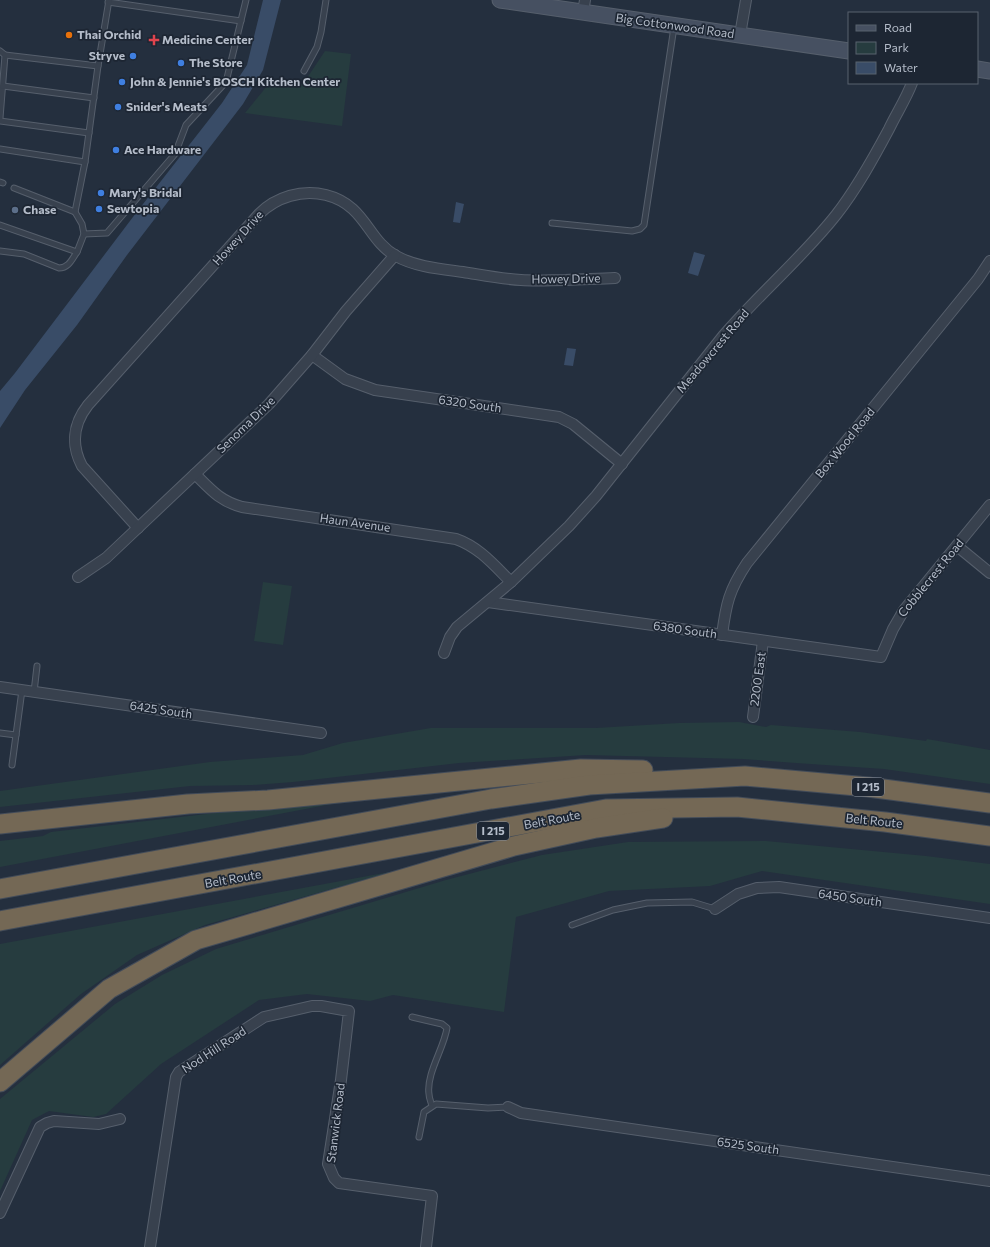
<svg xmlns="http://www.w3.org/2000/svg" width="990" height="1247" font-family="Commissioner,sans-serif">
<rect width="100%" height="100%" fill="#242f3e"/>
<g fill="#263c3f">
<path d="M325,51L351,54L342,126L245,113L267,86L277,80L303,84Z"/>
<path d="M263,582L292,586L283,645L254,641Z"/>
<path d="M739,722L766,727L771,725L860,732L926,741L927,739L990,750V784L884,769L796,763L743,759L586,755L459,763L293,782L253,785L190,786L0,807V791L210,762L303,755L343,743L431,728H596L679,723Z"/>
<path d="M395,792L0,867V841L43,836L51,832Z"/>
<path d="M766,841L926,856L990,864V904L762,871L710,886L609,891L516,917L504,1012L393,995L370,1001L307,994L259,1000L161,1064L106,1114L93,1117L49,1111L32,1120L0,1191V1099L115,1004L162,975L216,949L446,880L542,855L628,842Z"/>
<path d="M395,871L205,925L137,955L81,994L0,1065V944Z"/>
</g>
<g fill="#394c67">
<path d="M263,0H281L263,70L243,104L127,255L77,325L25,390L0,428V391L15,373L136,213L222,103L247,65Z"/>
<path d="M456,202L464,204L460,223L453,222Z"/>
<path d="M694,252L705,255L698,276L688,273Z"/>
<path d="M567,348L576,349L573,366L564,365Z"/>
</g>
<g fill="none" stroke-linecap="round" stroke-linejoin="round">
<defs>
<g id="lane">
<path d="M108,2L241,21"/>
<path d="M0,51L5,55L0,118"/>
<path d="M5,55L98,66L109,0"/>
<path d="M304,71L317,47L321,32L326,0"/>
<path d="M3,86L94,98"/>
<path d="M0,121L89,133"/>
<path d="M0,149L85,162L75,212"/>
<path d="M85,162L98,66"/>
<path d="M0,182L3,183"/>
<path d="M552,223L632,231L640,229L644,225L674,27"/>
<path d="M0,225L77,252L84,234L82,224L75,212L14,188"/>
<path d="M84,234L107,233L175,154L186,125L226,82L246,0"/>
<path d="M0,251L24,254L59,268C69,268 72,259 77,252"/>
<path d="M34,692L37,666"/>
<path d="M0,733L16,735L22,690"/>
<path d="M12,765L16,735"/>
<path d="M572,925L613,910L647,903L692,902L715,909"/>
<path d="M412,1017L442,1024L447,1028C444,1048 426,1074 429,1094C429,1098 431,1102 432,1106"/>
<path d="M419,1137L424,1112L436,1104L488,1108L508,1107"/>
</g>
<g id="street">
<path d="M583,12L585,0"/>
<path d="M740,35L746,0"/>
<path d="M312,355L345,379L375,390L559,417L573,424L622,464"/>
<path d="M195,474C211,490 220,501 242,507L456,539C479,547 494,565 511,582"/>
<path d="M138,528L82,466C71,445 73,424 88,405L259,214C276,197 302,189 326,195C366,205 367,240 396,256C416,267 441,269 463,272C482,275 502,279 521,280C536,281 551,280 566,280C583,279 599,279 615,278"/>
<path d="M957,546L990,573"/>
<path d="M78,577L106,558L269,404L312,355L346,311L395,255"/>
<path d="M488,602L881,657L893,629L904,610L990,505"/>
<path d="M722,635C726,604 729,590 747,563L978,279L990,261"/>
<path d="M444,653L450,637L457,627L511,582L569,526L596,496L723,336C759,294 802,258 836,215C857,188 873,159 889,129C896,114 906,99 912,83"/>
<path d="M0,687L321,733"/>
<path d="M753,717L763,641"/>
<path d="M715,909L738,894L757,888L779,887L990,918"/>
<path d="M508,1107L521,1113L990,1181"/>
<path d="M0,1213L40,1127L47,1123L54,1121L99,1124L120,1119"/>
<path d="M150,1247L176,1077L179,1072L264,1017L312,1006H321L349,1011L341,1080L328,1164L334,1178L339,1183L432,1196L426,1247"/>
</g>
<g id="secondary">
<path d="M500,0L849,51"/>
<path d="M977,69L990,71"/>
</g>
<g id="highway">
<path d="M0,824L188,804L268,800L581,769L643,770"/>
<path d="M0,889L491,799L589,785L745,776L868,787L990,803"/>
<path d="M0,921L606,809L737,807L885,822L990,836"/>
<path d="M0,1082L109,989L196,940L514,846L596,828L663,818"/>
</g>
</defs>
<use href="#lane" stroke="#565f6c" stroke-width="7"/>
<use href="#street" stroke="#565f6c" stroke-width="12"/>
<use href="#secondary" stroke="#565f6c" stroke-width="17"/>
<use href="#highway" stroke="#434c59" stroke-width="21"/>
<use href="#lane" stroke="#38414e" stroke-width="5"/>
<use href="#street" stroke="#38414e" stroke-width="10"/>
<use href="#secondary" stroke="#465061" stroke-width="15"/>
<use href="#highway" stroke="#746855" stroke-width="19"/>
</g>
<circle fill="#e8710a" stroke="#1d2633" stroke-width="1.5" cx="69" cy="35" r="4"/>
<path fill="#e0444e" stroke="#1d2633" stroke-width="1.5" d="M152 34h4v4h4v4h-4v4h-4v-4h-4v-4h4z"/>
<g fill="#3f7fe0" stroke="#1d2633" stroke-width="1.5">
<circle cx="133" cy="56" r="4"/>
<circle cx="181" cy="63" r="4"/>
<circle cx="122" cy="82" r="4"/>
<circle cx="118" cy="107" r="4"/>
<circle cx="116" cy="150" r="4"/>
<circle cx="101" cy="193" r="4"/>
<circle cx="99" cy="209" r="4"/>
</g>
<circle fill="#5c6f8a" stroke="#1d2633" stroke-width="1.5" cx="15" cy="210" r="4"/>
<g text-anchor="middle" stroke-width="3.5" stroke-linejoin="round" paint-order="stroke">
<g fill="#1d2633" stroke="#878f9c" stroke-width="1">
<rect x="852" y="778" width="32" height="18" rx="3"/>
<rect x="477" y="822" width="32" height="18" rx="3"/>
</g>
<g font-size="11" font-weight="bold" fill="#b4bcc9">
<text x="868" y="791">I 215</text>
<text x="493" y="835">I 215</text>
</g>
<g font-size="12" fill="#b4bcc9" stroke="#1d2633">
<text transform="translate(675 26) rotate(8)" y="4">Big Cottonwood Road</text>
<text transform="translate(238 238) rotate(-48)" y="4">Howey Drive</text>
<text transform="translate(566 279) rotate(-1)" y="4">Howey Drive</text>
<text transform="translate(713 351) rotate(-50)" y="4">Meadowcrest Road</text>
<text transform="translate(470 404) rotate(8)" y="4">6320 South</text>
<text transform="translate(246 425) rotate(-44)" y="4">Senoma Drive</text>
<text transform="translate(845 443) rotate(-51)" y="4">Box Wood Road</text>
<text transform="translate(355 523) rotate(8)" y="4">Haun Avenue</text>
<text transform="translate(931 578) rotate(-51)" y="4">Cobblecrest Road</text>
<text transform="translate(685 630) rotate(8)" y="4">6380 South</text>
<text transform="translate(758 679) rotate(-82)" y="4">2200 East</text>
<text transform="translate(161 710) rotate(8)" y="4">6425 South</text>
<text transform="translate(552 820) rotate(-11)" y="4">Belt Route</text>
<text transform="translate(874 821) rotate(6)" y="4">Belt Route</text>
<text transform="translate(233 879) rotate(-10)" y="4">Belt Route</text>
<text transform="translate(850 898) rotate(8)" y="4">6450 South</text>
<text transform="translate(214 1050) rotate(-33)" y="4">Nod Hill Road</text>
<text transform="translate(336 1123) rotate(-83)" y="4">Stanwick Road</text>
<text transform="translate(748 1146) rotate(8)" y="4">6525 South</text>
</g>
<g font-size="12" font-weight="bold" fill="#b4bcc9" stroke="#1d2633" text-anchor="start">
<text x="77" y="39">Thai Orchid</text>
<text x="162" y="44">Medicine Center</text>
<text x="125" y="60" text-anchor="end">Stryve</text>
<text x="189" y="67">The Store</text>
<text x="130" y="86">John &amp; Jennie's BOSCH Kitchen Center</text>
<text x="126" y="111">Snider's Meats</text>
<text x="124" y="154">Ace Hardware</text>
<text x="109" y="197">Mary's Bridal</text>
<text x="107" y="213">Sewtopia</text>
<text x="23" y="214">Chase</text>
</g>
</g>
<rect x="848" y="12" width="130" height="72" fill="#1d2633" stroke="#59626f"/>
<rect x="856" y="25" width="20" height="6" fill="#465061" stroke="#59626f"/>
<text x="884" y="32" font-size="12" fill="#b4bcc9">Road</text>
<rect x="856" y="42" width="20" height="12" fill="#263c3f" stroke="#59626f"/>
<text x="884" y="52" font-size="12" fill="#b4bcc9">Park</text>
<rect x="856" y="62" width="20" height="12" fill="#394c67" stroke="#59626f"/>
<text x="884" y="72" font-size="12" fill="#b4bcc9">Water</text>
</svg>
